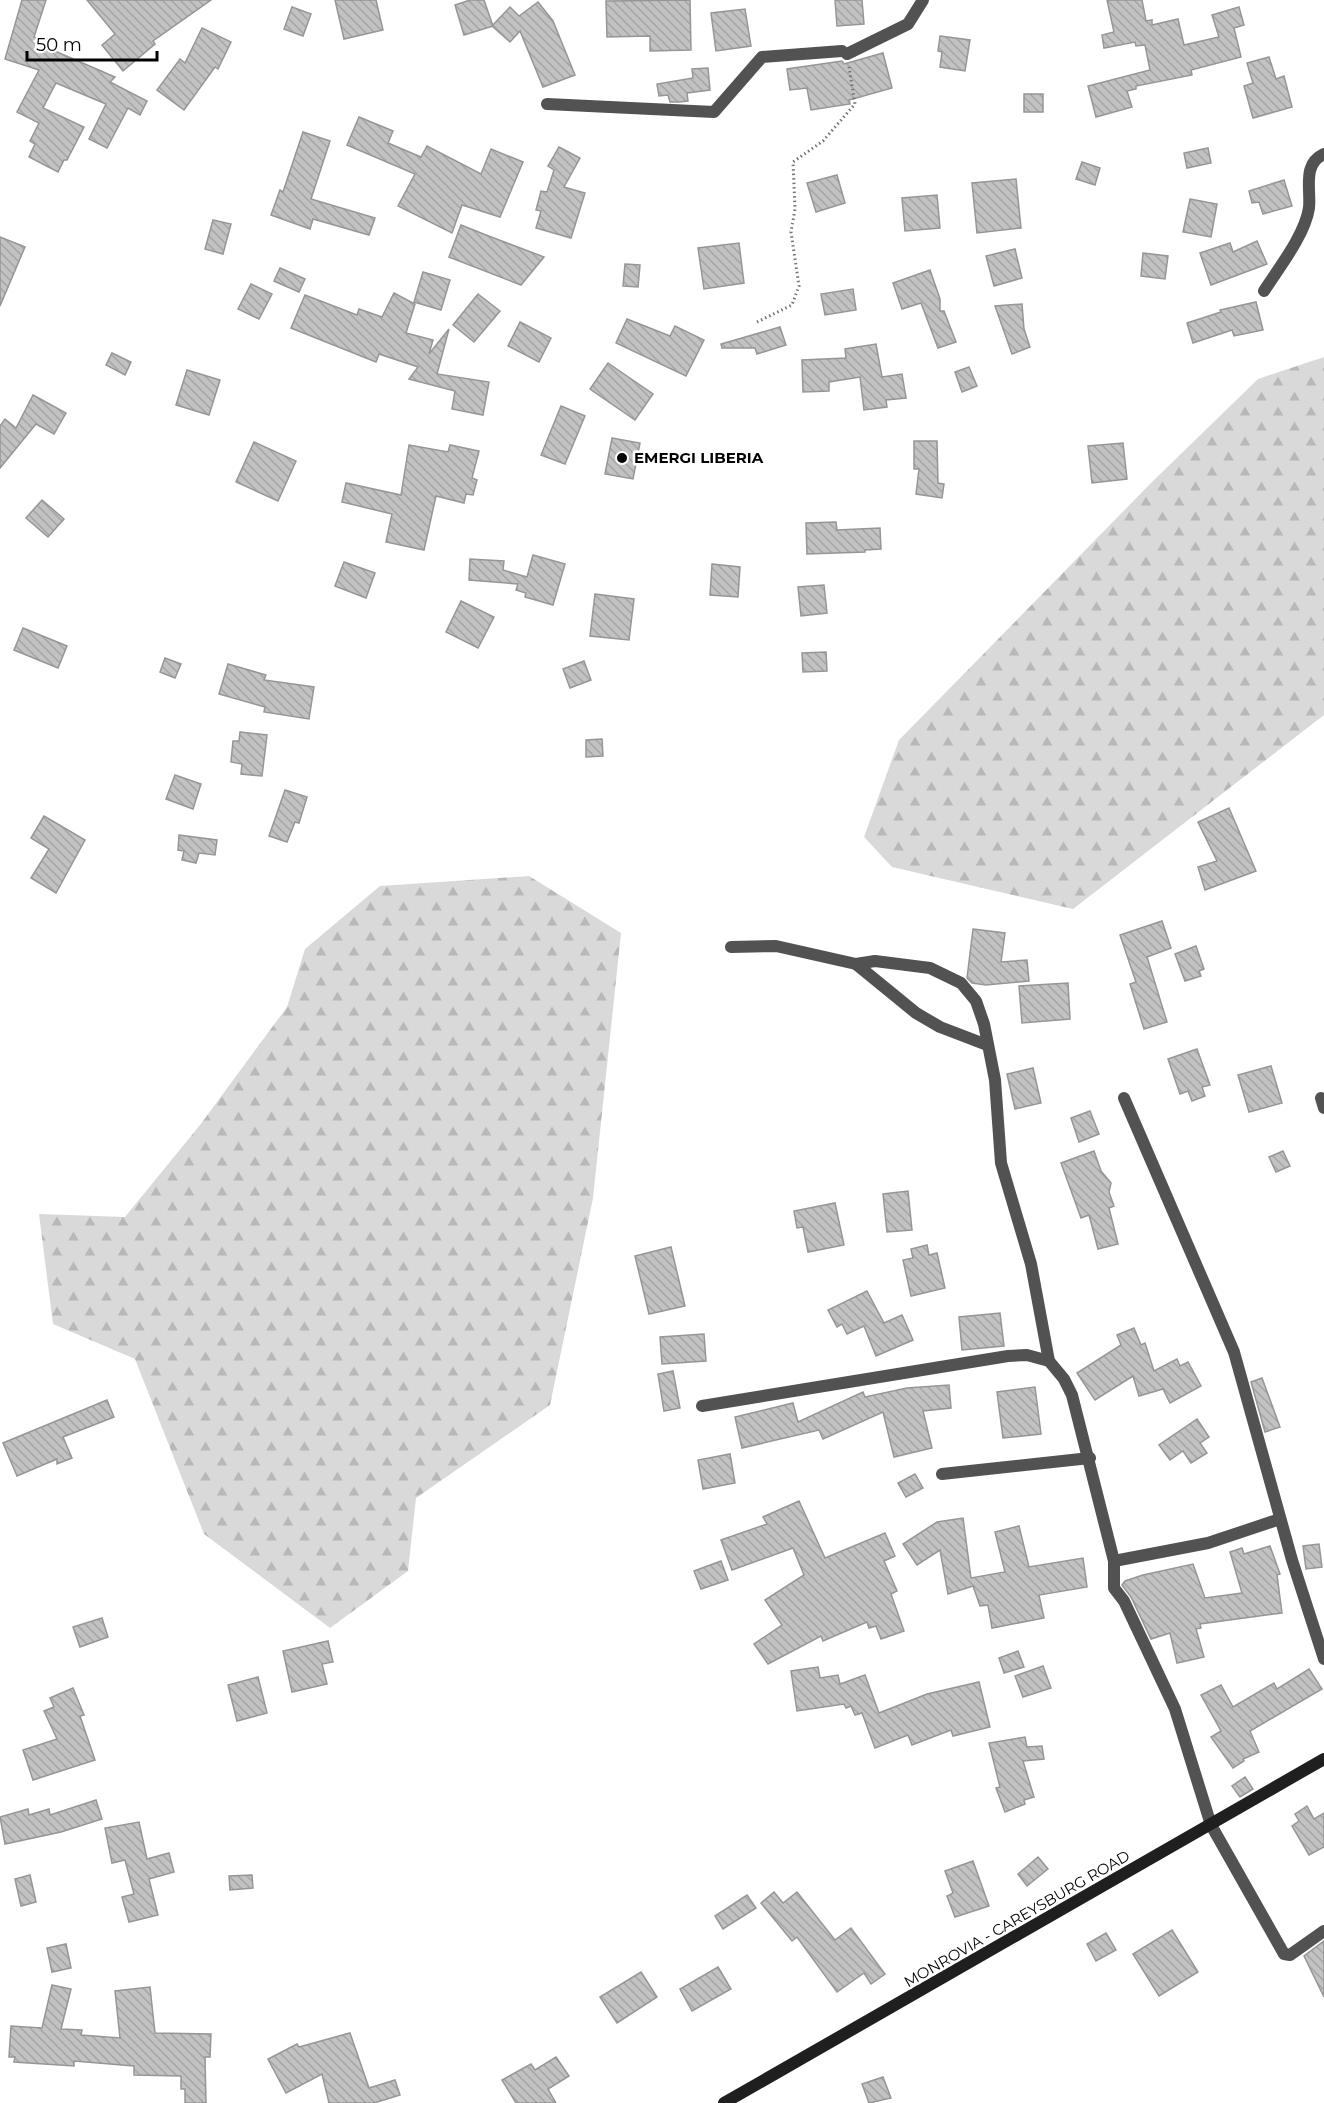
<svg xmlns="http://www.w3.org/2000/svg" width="1324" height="2103" font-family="Montserrat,sans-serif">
<defs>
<pattern id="forest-firs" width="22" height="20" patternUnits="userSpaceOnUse" patternTransform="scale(1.5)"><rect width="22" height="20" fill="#d9d9d9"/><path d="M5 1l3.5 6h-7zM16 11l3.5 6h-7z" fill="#b8b8b8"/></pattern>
<pattern id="building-back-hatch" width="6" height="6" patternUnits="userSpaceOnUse" patternTransform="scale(1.5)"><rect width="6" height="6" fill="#c2c2c2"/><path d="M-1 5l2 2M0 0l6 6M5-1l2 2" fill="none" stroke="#a5a5a5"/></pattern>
</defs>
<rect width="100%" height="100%" fill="#fff"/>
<g fill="url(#forest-firs)">
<path d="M1324,357V715L1073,909L892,867L864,837L899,740L1152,482L1258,379Z"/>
<path d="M529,876L621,933L593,1198L550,1405L416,1498L408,1571L330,1628L204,1534L135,1359L53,1324L39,1214L125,1217L200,1125L287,1007L305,949L380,886Z"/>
</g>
<g fill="url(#building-back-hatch)" stroke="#969696" stroke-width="1.5">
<path d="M22,0H46L34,37L43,40L41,45L115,77L110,82L147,101L140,115L128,108L107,148L89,139L106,104L56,83L43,108L84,127L67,160H64L58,172L29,157L35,144L30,141L39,123L17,112L39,70L5,59Z"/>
<path d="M87,0H211L153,41L155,44L123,71L102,45L115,34Z"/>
<path d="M335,0H376L383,30L344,39Z"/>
<path d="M470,0H484L493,26L464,35L455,5Z"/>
<path d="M690,0L691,50L650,51V36L607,37L606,1Z"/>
<path d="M835,0H862L864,24L837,26Z"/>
<path d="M1107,0H1142L1146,21L1152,20V25L1178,19L1184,45L1219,37L1212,15L1239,7L1244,25L1234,28L1241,57L1191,70L1192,75L1136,86V89L1127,91L1132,107L1096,117L1088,86L1150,70L1145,45L1136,46L1135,42L1104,48L1102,35L1114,32Z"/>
<path d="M538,2L553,21L575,75L543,87L520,31L510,42L492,26L510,7L519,16Z"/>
<path d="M292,7L311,14L303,36L284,29Z"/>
<path d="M745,9L751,46L716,51L711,13Z"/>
<path d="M202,28L231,42L218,69L215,67L184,110L157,90L180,59L185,63Z"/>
<path d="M940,36L970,40L965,71L940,67L942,52L938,51Z"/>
<path d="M883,53L892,88L849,100L850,104L811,110L807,88L790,90L787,69L842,61L844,64Z"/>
<path d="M1269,57L1276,79L1284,76L1292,107L1253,118L1244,86L1253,83L1247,63Z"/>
<path d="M708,68L710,90L687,93L688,101L679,102H670L668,95L659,96L657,84L693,78L692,69Z"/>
<rect x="1024" y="94" width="19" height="18"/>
<path d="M359,117L393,131L388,143L421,157L427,146L481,174L491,149L523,162L500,217L462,205L452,233L398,206L415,174L347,145Z"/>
<path d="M303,132L330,141L311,199L375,218L369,235L313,219L310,229L271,215L280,190L283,192Z"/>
<path d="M559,147L580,158L564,187L585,193L571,238L536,228L541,211L536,210L541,191L547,192L554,170L548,166Z"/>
<path d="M1208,148L1211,163L1187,168L1184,153Z"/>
<path d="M1082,162L1100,168L1095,185L1076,179Z"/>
<path d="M837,175L845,203L816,212L807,183Z"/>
<path d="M1016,179L1021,228L977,233L972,183Z"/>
<path d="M1284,180L1292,206L1263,214L1259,202L1252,203L1249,191Z"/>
<path d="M937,195L940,228L905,231L902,198Z"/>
<path d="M1190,199L1217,204L1211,237L1183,232Z"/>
<path d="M213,220L231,224L223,254L205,249Z"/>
<path d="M461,225L486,235L544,257L521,285L449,257Z"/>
<path d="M0,237L25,247L0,306Z"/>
<path d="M1257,241L1267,264L1211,285L1200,253L1230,243L1233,252Z"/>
<path d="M739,243L744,283L704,289L698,248Z"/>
<path d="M1015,249L1022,278L994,286L986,256Z"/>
<path d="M1143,253L1168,256L1165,279L1141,276Z"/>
<path d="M625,264L640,265L638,287L623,286Z"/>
<path d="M280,268L305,279L299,292L274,281Z"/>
<path d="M930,270L940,299V311H944L956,342L938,348L921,303L902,309L893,283Z"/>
<path d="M423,272L450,280L441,310L414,302Z"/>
<path d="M251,284L272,294L259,319L238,309Z"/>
<path d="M853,289L856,310L825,315L821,294Z"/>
<path d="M394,293L415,304L406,333L433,340L429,354L449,329L437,374L489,382L483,415L452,409L455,391L409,379L418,367L379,354L376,362L291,328L305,295L357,315L359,309L382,317Z"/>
<path d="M478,294L500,311L474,342L453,325Z"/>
<path d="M1256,302L1263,330L1234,336L1232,330L1193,343L1187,323L1221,312L1220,310Z"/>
<path d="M1022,304L1024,329L1030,347L1012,354L995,306Z"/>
<path d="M627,319L670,336L675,326L704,340L686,376L616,343Z"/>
<path d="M520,322L551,338L539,362L508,346Z"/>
<path d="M780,327L786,345L757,354L755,348H722L721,344Z"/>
<path d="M876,344L882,377L902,374L906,398L886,400L887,407L864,410L860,377L829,382V391L803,392L802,360L846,358L845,349Z"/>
<path d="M112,353L131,362L125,375L106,365Z"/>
<path d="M608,363L653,394L635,420L590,389Z"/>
<path d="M969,367L977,386L962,392L955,372Z"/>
<path d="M187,370L220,380L209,415L176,405Z"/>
<path d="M33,395L66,413L54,434L36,424L0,468V426L5,419L16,428Z"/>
<path d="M561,406L585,416L565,464L541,455Z"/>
<path d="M612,438L640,443L633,479L605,474Z"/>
<path d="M914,441H937L938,483L944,484L942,498L916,494L919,469H914Z"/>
<path d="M254,442L296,461L278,501L236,482Z"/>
<path d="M1123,443L1127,479L1092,483L1088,446Z"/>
<path d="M409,445L448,452L450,445L479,451L472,478L477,480L473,495L466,494L464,503L436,496L424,550L386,542L392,514L342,502L346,483L401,495Z"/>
<path d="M42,500L64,519L48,537L26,518Z"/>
<path d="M836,522L837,530L880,528L881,549L865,550V552L807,554L806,523Z"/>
<path d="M533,555L565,564L553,605L525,597L526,593L516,590L518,584L469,580L470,559L504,561L503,570L527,577Z"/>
<path d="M344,562L375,573L366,598L335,586Z"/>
<path d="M712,564L740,567L738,597L710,595Z"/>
<path d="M824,585L827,613L801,616L798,587Z"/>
<path d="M595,594L634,599L629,640L590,636Z"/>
<path d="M461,601L494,617L478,648L446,632Z"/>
<path d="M23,628L67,646L58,668L14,650Z"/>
<path d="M826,652L827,671L803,672L802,653Z"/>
<path d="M165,658L181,664L175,678L160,672Z"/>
<path d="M584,661L591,680L570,688L563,669Z"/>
<path d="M228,664L266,675L264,680L314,687L309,719L264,712L265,707L219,694Z"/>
<path d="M240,732L267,735L262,776L241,774L242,764L231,762L233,741H239Z"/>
<path d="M602,739L603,756L586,757V740Z"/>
<path d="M175,775L201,784L193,809L166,799Z"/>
<path d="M285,790L307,797L299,823L295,822L287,842L269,836Z"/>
<path d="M1229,808L1256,871L1205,890L1198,867L1217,861L1198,822Z"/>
<path d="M44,816L85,840L56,893L31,878L49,849L31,838Z"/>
<path d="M179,835L217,840L215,855L199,853L196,863L182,860L184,851L178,850Z"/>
<path d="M1162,921L1171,948L1147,957L1167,1022L1144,1029L1130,984L1136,982L1120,935Z"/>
<path d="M973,929L1005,933L1001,962L1027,960L1029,981L986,985L972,983L967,978Z"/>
<path d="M1196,946L1204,969L1199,971L1201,976L1185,981L1175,954Z"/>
<path d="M1068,983L1070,1019L1022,1023L1019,986Z"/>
<path d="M1197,1049L1210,1085L1202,1087L1205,1096L1192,1101L1188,1091L1180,1094L1168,1059Z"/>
<path d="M1271,1066L1282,1103L1249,1112L1238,1075Z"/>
<path d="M1033,1068L1041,1103L1015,1109L1007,1074Z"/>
<path d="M1090,1111L1099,1134L1079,1142L1071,1118Z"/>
<path d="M1094,1151L1101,1171L1111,1183L1109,1192L1114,1206L1109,1208L1118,1244L1098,1249L1089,1215L1081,1218L1061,1163Z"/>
<path d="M1283,1151L1290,1166L1276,1172L1269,1157Z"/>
<path d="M908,1191L912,1230L887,1232L883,1194Z"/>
<path d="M835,1203L844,1245L808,1252L803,1227L797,1228L794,1211Z"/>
<path d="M927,1245L929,1255L937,1253L945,1288L911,1296L903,1260L913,1258L911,1249Z"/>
<path d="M671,1247L685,1306L649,1314L635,1256Z"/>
<path d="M867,1291L884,1323L902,1315L913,1340L876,1356L864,1326L847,1334L842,1324L837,1327L828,1310Z"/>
<path d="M1000,1313L1004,1346L962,1350L959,1317Z"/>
<path d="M1134,1328L1141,1345L1145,1343L1154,1371L1177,1359L1180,1366L1188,1362L1201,1386L1170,1403L1163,1389L1139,1396L1133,1376L1095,1400L1077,1373L1121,1345L1117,1335Z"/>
<path d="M704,1334L706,1361L662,1364L660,1337Z"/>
<path d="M673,1371L680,1408L664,1411L658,1374Z"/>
<path d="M1262,1378L1280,1427L1265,1432L1251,1382Z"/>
<path d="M949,1385L951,1408L923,1411L932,1448L894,1457L883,1412L823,1439L819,1430L742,1448L735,1417L793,1403L798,1422L863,1392L865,1397L907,1388Z"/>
<path d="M1035,1387L1041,1434L1003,1438L997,1392Z"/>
<path d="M107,1400L114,1417L63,1437L72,1458L57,1464V1459L17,1476L3,1443Z"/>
<path d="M1197,1419L1209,1437L1200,1443L1207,1453L1191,1463L1183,1451L1170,1460L1159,1445Z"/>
<path d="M730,1454L735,1483L703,1489L698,1460Z"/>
<path d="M915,1474L923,1488L906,1497L898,1483Z"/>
<path d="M799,1501L825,1558L885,1533L895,1556L884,1561L897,1591L891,1594L904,1631L881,1639L876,1626L869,1628L867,1622L823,1641L821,1636L768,1664L754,1644L782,1625L765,1600L804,1575L793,1548L732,1570L721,1540L767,1524L763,1517Z"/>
<path d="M963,1518L971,1578L1005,1572L995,1532L1019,1526L1029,1567L1083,1558L1087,1587L1039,1595L1044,1618L992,1628L988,1605L980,1606L973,1586L948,1594L940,1550L917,1565L903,1544L937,1522Z"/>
<path d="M1319,1544L1322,1567L1306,1569L1303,1546Z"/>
<path d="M1270,1546L1280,1574L1277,1575L1282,1613L1200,1624L1201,1628L1196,1629L1204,1657L1177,1663L1170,1633L1151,1639L1131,1597L1122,1585L1125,1581L1143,1575L1193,1564L1205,1598L1242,1593L1230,1552L1242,1548L1244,1554Z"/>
<path d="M721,1561L728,1580L701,1589L694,1571Z"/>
<path d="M102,1618L108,1637L80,1647L73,1627Z"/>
<path d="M328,1641L333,1662L322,1664L327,1684L292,1692L283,1651Z"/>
<path d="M1018,1651L1024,1667L1004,1673L999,1658Z"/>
<path d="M1043,1666L1051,1688L1023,1697L1015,1676Z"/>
<path d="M818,1667L820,1678L838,1675L840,1684L865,1675L879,1713L927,1694L979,1682L990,1727L953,1736L951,1730L912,1745L908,1735L875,1748L862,1713L855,1715L851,1706L846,1708L844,1704L797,1711L791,1671Z"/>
<path d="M1309,1669L1322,1689L1250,1731L1259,1752L1243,1759L1244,1761L1233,1768L1211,1737L1221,1731L1201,1695L1221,1685L1233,1707L1274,1683L1277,1689Z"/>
<path d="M258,1677L267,1713L237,1721L228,1685Z"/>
<path d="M73,1688L84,1715L80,1716L95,1760L33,1780L23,1750L57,1739L44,1711L54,1707L50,1698Z"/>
<path d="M1025,1737L1027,1747L1042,1746L1044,1759L1023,1761L1034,1797L1024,1800L1025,1804L1005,1812L996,1788L1000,1787L989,1743Z"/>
<path d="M1245,1777L1253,1789L1240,1797L1232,1786Z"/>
<path d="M96,1800L102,1819L61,1832L5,1844L0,1817L28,1809L29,1815L49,1809L50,1815Z"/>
<path d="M1307,1806L1314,1819L1324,1813V1847L1309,1855L1292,1826L1299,1821L1295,1814Z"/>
<path d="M139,1822L147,1859L169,1853L174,1872L149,1879L158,1915L129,1922L122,1897L134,1894L125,1860L112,1863L105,1828Z"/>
<path d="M1038,1857L1048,1869L1027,1886L1018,1874Z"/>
<path d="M973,1861L989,1906L955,1917L947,1896L953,1893L945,1871Z"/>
<path d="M30,1875L36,1902L21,1906L15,1879Z"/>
<path d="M252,1875L253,1888L230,1890L229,1876Z"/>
<path d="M774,1892L783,1903L797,1892L835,1940L851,1928L885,1974L871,1984L864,1973L837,1992L797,1937L792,1941L761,1903Z"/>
<path d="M747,1895L756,1908L723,1929L715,1916Z"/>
<path d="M1172,1930L1198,1972L1159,1996L1133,1954Z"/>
<path d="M1106,1933L1116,1950L1096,1961L1087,1944Z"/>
<path d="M1324,1941V1997L1304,1956Z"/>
<path d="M66,1944L71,1968L52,1972L47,1948Z"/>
<path d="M718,1967L731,1989L692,2011L680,1989Z"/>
<path d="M641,1972L657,1997L617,2023L600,1997Z"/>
<path d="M52,1985L71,1989L61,2029L82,2030L81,2035L120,2038L115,1991L150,1987L155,2033L211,2034L210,2057H205L206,2103H185V2089H181V2076L134,2075V2066L74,2061V2066L14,2062L15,2057H9L11,2026L42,2028Z"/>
<path d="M350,2033L369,2088L395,2080L400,2095L374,2103H329L322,2074L286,2093L268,2059L297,2044L299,2047Z"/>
<path d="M556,2057L569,2076L548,2089L556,2103H516L502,2080L531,2064L535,2070Z"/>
<path d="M883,2077L891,2098L869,2103L862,2084Z"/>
</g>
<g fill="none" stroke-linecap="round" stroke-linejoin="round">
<path stroke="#747474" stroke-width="3" stroke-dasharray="1.5 3" stroke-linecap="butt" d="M757,322L792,305L799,286L791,232L795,209L793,162L823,141L855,104L849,67"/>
<g stroke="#525252" stroke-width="12">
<path d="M847,54L908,24L923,0"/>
<path d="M547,104L714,112L762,57L842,51"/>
<path d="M1264,291C1278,269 1305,235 1309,208C1311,189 1302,164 1324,154"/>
<path d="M731,947L776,946L856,964L875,961L930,968L961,983L976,1001L984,1024L995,1080L1001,1163L1031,1264L1049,1361"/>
<path d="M856,964L916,1013L940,1027L987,1045"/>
<path d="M1124,1098L1234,1352L1292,1560L1324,1659"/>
<path d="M1321,1098L1324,1108"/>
<path d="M702,1406L1008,1356L1027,1355L1049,1361L1064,1379L1072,1395L1114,1561V1588L1124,1601L1175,1709L1211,1825L1284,1954L1290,1955L1324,1931"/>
<path d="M942,1474L1090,1458"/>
<path d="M1114,1561L1208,1543L1280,1519"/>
</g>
<path stroke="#1f1f1f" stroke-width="12" d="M724,2103L1324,1759"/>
</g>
<circle fill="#000" stroke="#fff" stroke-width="2" cx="622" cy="458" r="6"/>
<g text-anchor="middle" stroke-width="5" stroke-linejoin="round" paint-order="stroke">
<g font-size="15" font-weight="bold" fill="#000" stroke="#fff" text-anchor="start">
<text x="634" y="463">EMERGI LIBERIA</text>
</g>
<g font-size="15" fill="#000" stroke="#fff">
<text transform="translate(1017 1919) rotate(-30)" y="5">MONROVIA - CAREYSBURG ROAD</text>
</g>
</g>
<path d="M27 51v9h130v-9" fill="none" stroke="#000000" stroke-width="3"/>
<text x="36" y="51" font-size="18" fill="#000000" stroke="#ffffff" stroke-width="4.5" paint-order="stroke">50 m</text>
</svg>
